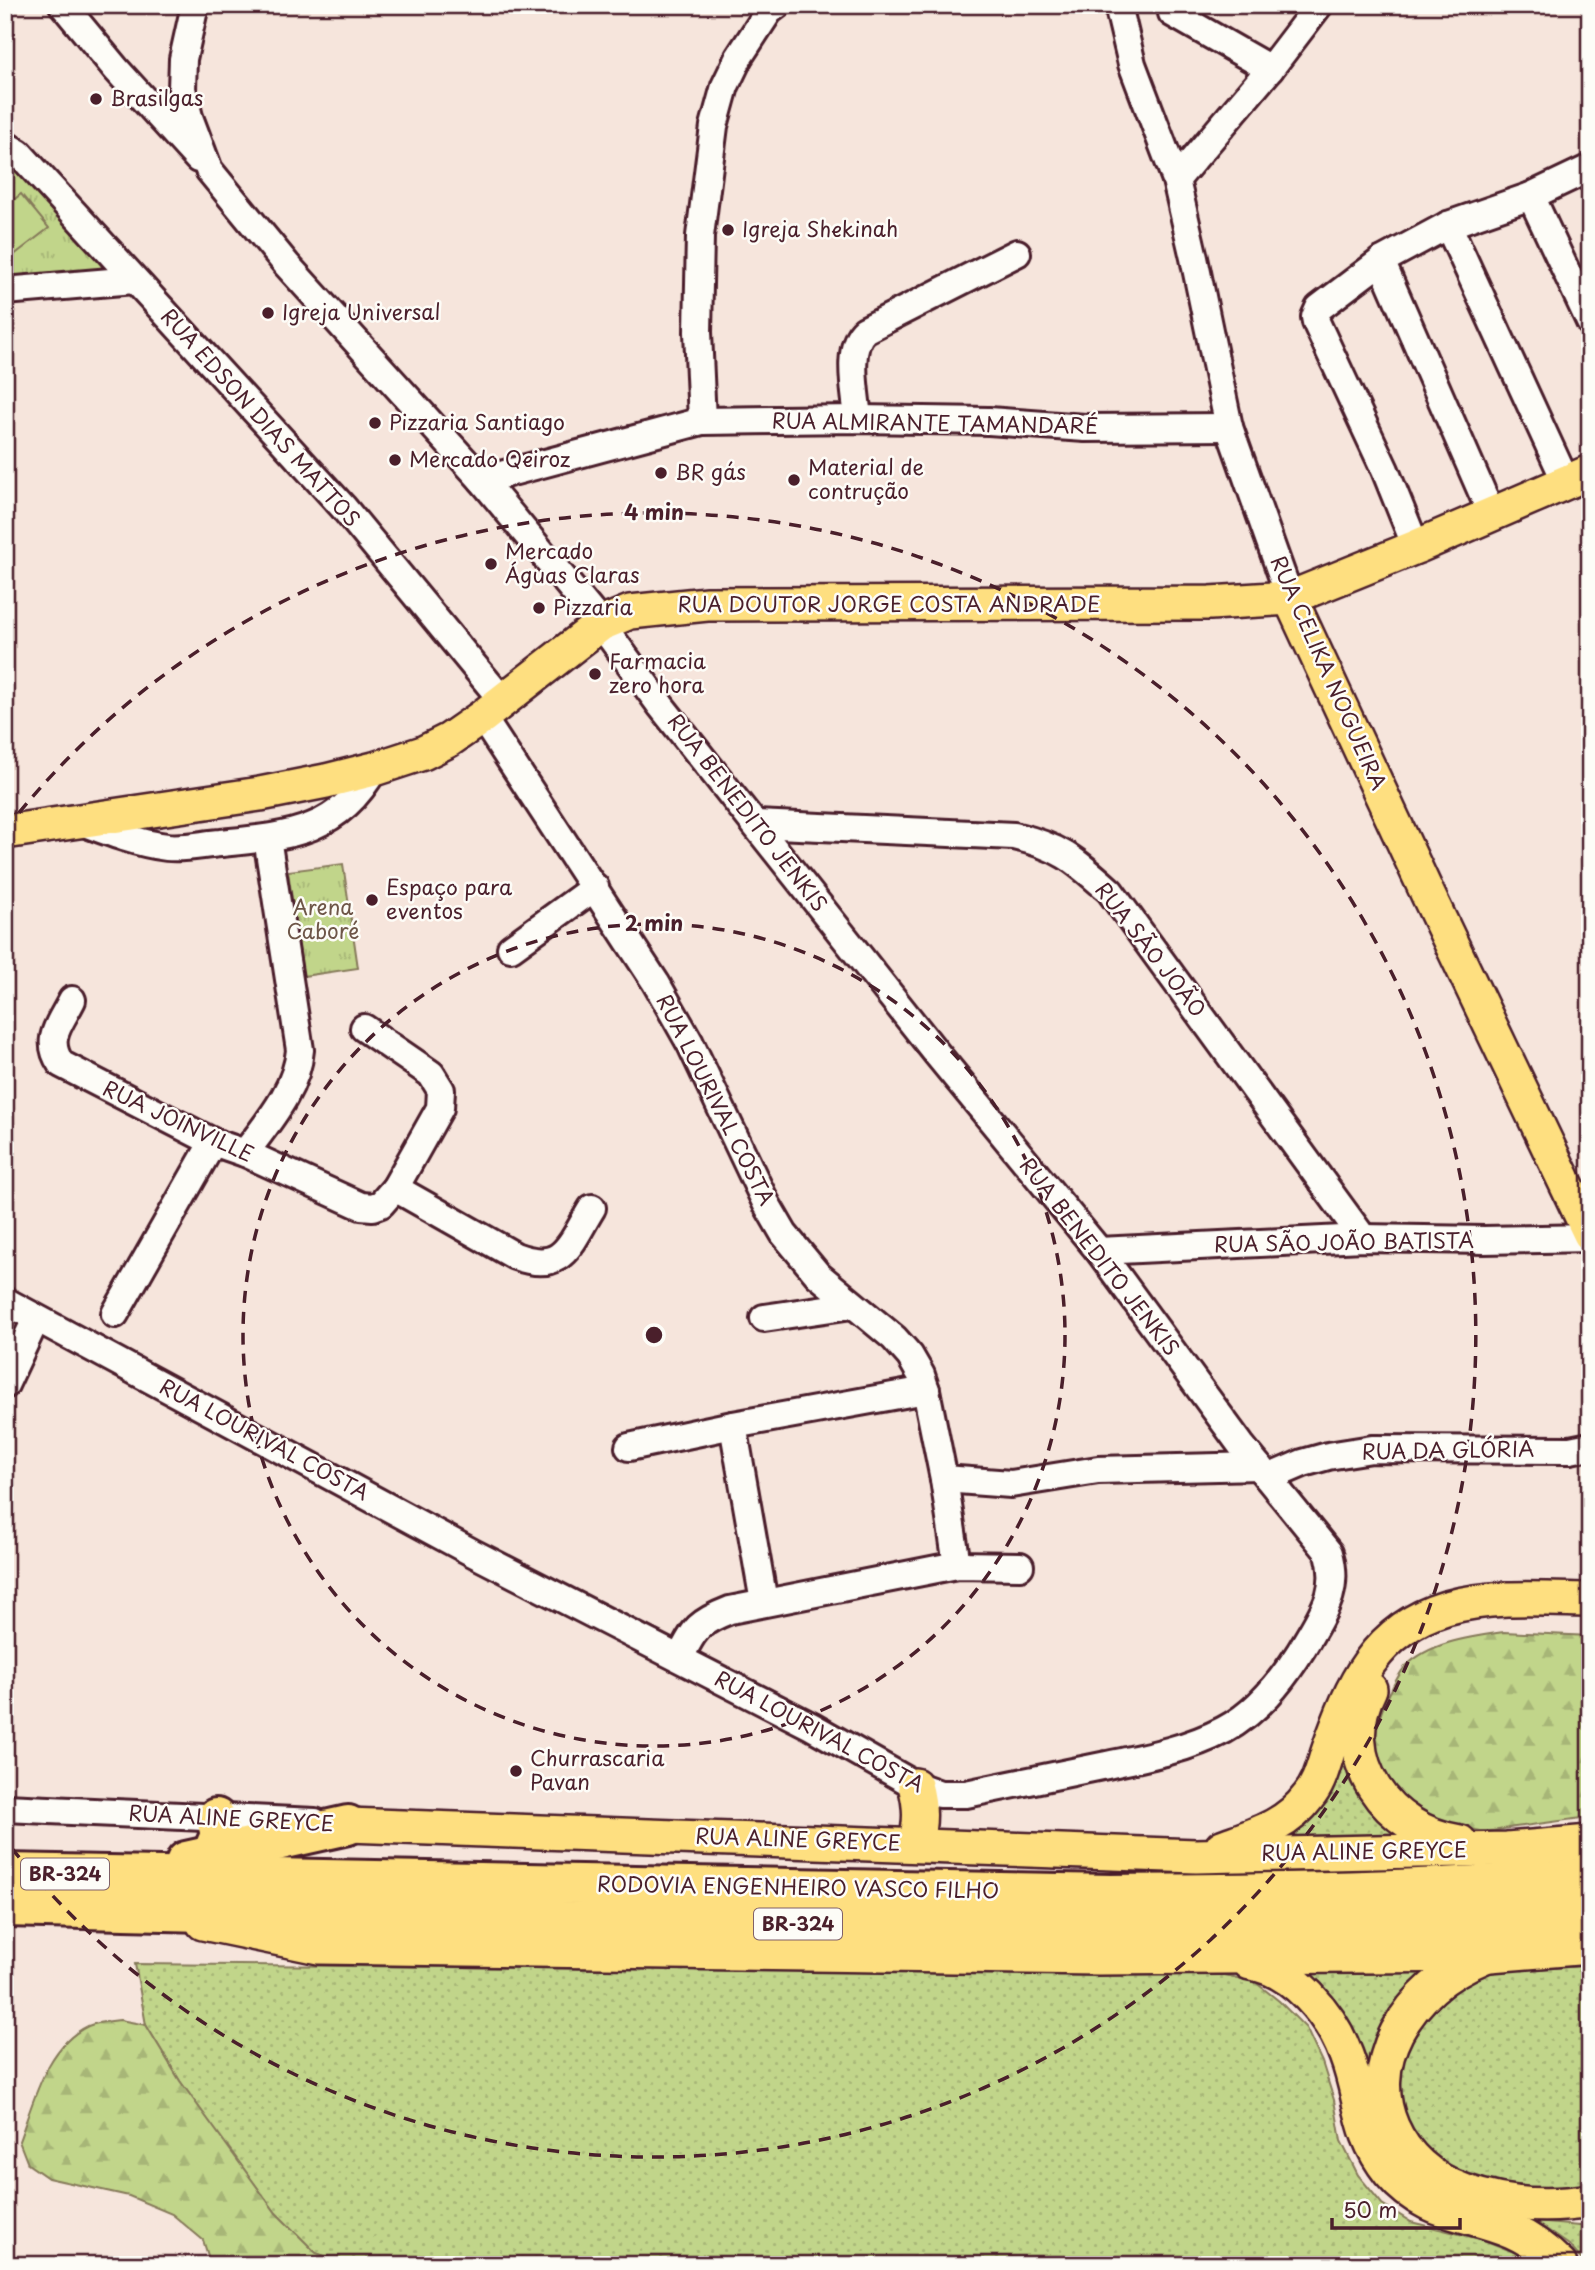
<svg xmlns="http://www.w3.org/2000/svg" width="1595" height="2270" font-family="'Playpen Sans',sans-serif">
<defs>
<pattern id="grass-dots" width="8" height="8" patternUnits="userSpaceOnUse" patternTransform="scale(1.75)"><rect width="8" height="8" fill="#c1d58a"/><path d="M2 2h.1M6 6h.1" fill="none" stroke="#a7b677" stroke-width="1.8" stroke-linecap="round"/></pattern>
<pattern id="forest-firs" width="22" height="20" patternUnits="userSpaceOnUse" patternTransform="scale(1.75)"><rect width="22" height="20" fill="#c1d58a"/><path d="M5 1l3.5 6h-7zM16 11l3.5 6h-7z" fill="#a7b677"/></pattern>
<pattern id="park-tufts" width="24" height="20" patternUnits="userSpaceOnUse" patternTransform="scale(1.75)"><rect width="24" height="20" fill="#c1d58a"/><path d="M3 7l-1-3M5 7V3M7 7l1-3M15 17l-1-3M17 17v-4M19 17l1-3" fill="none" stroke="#a7b677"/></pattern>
</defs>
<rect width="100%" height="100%" fill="#f6e5dc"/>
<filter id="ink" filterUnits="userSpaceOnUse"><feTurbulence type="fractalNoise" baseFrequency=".0143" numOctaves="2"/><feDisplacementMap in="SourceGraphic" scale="14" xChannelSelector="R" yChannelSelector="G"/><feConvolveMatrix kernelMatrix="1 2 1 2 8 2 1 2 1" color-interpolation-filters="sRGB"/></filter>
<g filter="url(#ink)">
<g fill="url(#grass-dots)" stroke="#867a5a" stroke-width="2">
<path d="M1352,1727L1380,1820L1397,1837L1280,1838Z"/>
<path d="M135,1964L1134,1974L1212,1972L1255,1982L1279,2001L1306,2028L1322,2062L1334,2100L1341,2141L1358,2175L1382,2204L1411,2222L1484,2240L1524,2256L1537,2265H349L316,2253L276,2213L227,2147L180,2081L146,2025Z"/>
<path d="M1286,1964L1435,1967C1413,1988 1382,2011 1374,2043C1369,2063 1372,2086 1372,2108C1358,2040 1353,1999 1286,1964Z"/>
<path d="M1590,1966V2190L1552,2195L1452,2174L1413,2136L1401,2113L1398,2086L1402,2063L1414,2037L1429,2016L1448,1997L1483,1971Z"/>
<path d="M1536,2222L1579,2226L1590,2225V2265H1586L1569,2245Z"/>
</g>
<g fill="url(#forest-firs)" stroke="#867a5a" stroke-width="2">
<path d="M1504,1632L1590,1636V1817C1565,1820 1540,1824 1515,1827C1505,1828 1494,1832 1483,1831C1477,1831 1469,1828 1462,1827C1400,1814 1357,1770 1384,1705C1390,1693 1396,1677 1405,1667C1430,1642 1470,1637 1504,1632Z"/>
<path d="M120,2020L146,2025L180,2081L276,2213L316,2253L349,2265H211L203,2240L172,2214L129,2196L48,2178L28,2164L19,2141C34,2101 46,2046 88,2026C97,2022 110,2021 120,2020Z"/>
</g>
<g fill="url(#park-tufts)" stroke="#867a5a" stroke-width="2">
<path d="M5,161L13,165L102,260L101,274L5,281Z"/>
<path d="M343,864L358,968L303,976L288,871Z"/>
</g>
<path fill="#c1d58a" stroke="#867a5a" stroke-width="2" d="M21,194L49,228L5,262V207Z"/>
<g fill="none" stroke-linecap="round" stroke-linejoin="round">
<defs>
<g id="minor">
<path d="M63,5L116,69L198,159"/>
<path d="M1118,5L1132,64L1176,180L1194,258L1229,427L1290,598"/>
<path d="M1172,13L1270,69"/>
<path d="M5,145L19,153L343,507L503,701"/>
<path d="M1176,180L1270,69L1319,5"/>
<path d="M1531,196L1590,322"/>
<path d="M1448,225L1566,482"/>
<path d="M1381,261L1491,513"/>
<path d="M5,291L134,280"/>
<path d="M858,419C856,394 845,347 865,330L1017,253"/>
<path d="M702,421L698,332L700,236L714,126L725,86L739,57L769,11L777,5"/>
<path d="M482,480L702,421L858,419L989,421L1085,428L1229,427"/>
<path d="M1416,547L1385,470L1316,322L1315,317L1319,308L1381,261L1448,225L1531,196L1590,168"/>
<path d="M482,717L656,983L690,1043L766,1203L784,1234L818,1275L894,1338L910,1356L921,1375L926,1390L944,1479L957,1565"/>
<path d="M79,821C108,832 136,843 167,847C185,849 204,844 221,843C288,836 338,833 374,769"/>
<path d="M756,824L1014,836C1061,847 1074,859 1110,891L1363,1238"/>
<path d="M511,948L595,887"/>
<path d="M72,1000C60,1024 44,1039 61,1064L213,1142L245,1153L361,1206L373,1207L381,1204L395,1188L440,1108L441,1090L431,1074L364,1028"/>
<path d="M245,1153C268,1122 297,1089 300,1050L267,838"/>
<path d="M395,1188L515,1256C564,1274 569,1245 592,1208"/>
<path d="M1099,1251L1363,1238L1484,1240L1590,1238"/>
<path d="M5,1301L473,1553L811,1726L915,1785L940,1794H966C1013,1784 1060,1775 1107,1765C1146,1757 1188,1749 1224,1730C1260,1711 1289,1672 1309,1637C1326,1608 1339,1588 1329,1553L1241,1445L1099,1251L937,1054L661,706L601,624L482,480L287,265L209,170L189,117L182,89L183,59L195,5"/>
<path d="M115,1314L213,1142"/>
<path d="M764,1318L852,1305"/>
<path d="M5,1385L36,1319"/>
<path d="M733,1425L764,1602"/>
<path d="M629,1447L733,1425L926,1390"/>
<path d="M1268,1478L1303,1463L1328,1456L1372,1449L1570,1450L1590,1446"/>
<path d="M944,1479L1011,1484L1098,1470L1258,1466"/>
<path d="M680,1658C694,1628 699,1622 730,1610L957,1565L1020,1566"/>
<path d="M5,1808L315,1822"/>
</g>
<g id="major">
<path d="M1290,598L1429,897L1590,1234"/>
<path d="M5,832L260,794L326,781L374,769L423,753L449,740L482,717L601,624L630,612L707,604L1210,603L1290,598L1416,547L1590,472"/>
<path d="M1370,1689C1334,1759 1387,1831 1460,1842"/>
<path d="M348,1825L1196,1856L1507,1849L1590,1842"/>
<path d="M915,1845C921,1823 921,1807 915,1785"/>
<path d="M1222,1847C1254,1835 1287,1826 1308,1797C1320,1783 1323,1766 1329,1749C1351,1685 1376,1629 1446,1608C1493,1595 1542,1599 1590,1600"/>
<path d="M203,1923L319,1947L1098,1958L1490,1955L1590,1947"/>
<path d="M1483,1957C1446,1972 1416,1997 1397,2032C1363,2097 1396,2167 1464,2191C1504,2205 1548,2208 1590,2201"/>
<path d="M1250,1963C1294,1969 1331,2015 1346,2055C1363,2099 1357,2132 1390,2173C1425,2215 1467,2212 1512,2231C1530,2239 1546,2251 1560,2265"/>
</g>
<g id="highway">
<path d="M211,1856L220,1835L216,1818"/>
<path d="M186,1861L348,1825"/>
<path d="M5,1873L1111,1894C1270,1893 1431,1891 1590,1877"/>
<path d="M5,1907L560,1921L1075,1926L1451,1923L1590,1913"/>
</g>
</defs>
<use href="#minor" stroke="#4a1f2b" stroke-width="32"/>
<use href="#major" stroke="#4a1f2b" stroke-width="38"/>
<use href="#highway" stroke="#4a1f2b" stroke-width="44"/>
<use href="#minor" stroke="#fdfcf7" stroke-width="26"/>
<use href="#major" stroke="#fedf80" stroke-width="33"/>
<use href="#highway" stroke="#fedf80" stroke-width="38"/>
</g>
</g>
<g fill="none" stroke="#4a1f2b" stroke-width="3.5" stroke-dasharray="12 9">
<circle cx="654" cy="1335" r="411"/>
<path d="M6 829A822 822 0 1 1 6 1841"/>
</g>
<g fill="#4a1f2b" stroke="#fdfcf7" stroke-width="2.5">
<circle cx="96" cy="99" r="7"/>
<circle cx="728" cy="230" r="7"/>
<circle cx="268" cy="313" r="7"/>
<circle cx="375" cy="423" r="7"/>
<circle cx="395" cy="460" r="7"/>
<circle cx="661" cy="473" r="7"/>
<circle cx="794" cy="480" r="7"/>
<circle cx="491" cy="564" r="7"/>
<circle cx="539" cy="608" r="7"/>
<circle cx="595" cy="674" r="7"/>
<circle cx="372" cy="900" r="7"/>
<circle cx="516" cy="1771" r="7"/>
</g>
<g text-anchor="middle" stroke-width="5" stroke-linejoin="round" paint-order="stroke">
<g fill="#fdfcf7" stroke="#806168" stroke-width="2">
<rect x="21" y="1858.5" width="88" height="31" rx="5"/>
<rect x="754" y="1908.5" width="88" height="31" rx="5"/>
</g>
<g font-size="19" font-weight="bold" fill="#4a1f2b">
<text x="65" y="1881">BR-324</text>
<text x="798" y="1931">BR-324</text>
</g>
<g font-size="21" fill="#4a1f2b" stroke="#fdfcf7" text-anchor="start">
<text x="110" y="106">Brasilgas</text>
<text x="742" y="237">Igreja Shekinah</text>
<text x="282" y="320">Igreja Universal</text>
<text x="389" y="430">Pizzaria Santiago</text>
<text x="409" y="467">Mercado Qeiroz</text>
<text x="808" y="475">Material de<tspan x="808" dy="24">contrução</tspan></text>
<text x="675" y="480">BR gás</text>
<text x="505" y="559">Mercado<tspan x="505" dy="24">Águas Claras</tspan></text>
<text x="553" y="615">Pizzaria</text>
<text x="609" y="669">Farmacia<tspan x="609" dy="24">zero hora</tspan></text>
<text x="386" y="895">Espaço para<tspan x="386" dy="24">eventos</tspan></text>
<text x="530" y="1766">Churrascaria<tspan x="530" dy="24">Pavan</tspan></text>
</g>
<g font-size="21" fill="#4a1f2b" stroke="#fdfcf7">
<text transform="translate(260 418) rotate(48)" y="7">RUA EDSON DIAS MATTOS</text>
<text transform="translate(935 424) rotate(1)" y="7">RUA ALMIRANTE TAMANDARÉ</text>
<text x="889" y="612">RUA DOUTOR JORGE COSTA ANDRADE</text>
<text transform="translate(1328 673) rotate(66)" y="7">RUA CELIKA NOGUEIRA</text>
<text transform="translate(747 813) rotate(52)" y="7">RUA BENEDITO JENKIS</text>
<text transform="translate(1150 950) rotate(52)" y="7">RUA SÃO JOÃO</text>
<text transform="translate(715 1100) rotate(63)" y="7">RUA LOURIVAL COSTA</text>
<text transform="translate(178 1122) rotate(25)" y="7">RUA JOINVILLE</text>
<text transform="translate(1344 1243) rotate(-1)" y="7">RUA SÃO JOÃO BATISTA</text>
<text transform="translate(1099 1257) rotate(52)" y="7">RUA BENEDITO JENKIS</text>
<text transform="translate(264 1440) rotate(28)" y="7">RUA LOURIVAL COSTA</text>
<text transform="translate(1448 1451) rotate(-1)" y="7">RUA DA GLÓRIA</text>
<text transform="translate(819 1732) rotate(28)" y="7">RUA LOURIVAL COSTA</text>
<text transform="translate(231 1819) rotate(3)" y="7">RUA ALINE GREYCE</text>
<text transform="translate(798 1840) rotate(2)" y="7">RUA ALINE GREYCE</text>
<text transform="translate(1364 1852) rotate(-1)" y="7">RUA ALINE GREYCE</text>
<text transform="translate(798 1888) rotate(1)" y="7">RODOVIA ENGENHEIRO VASCO FILHO</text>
</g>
<g font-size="21" fill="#6e5648" stroke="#fdfcf7">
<text x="323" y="915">Arena<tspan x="323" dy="24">Caboré</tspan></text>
</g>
</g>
<circle cx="654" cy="1335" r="10" fill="#4a1f2b" stroke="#fdfcf7" stroke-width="3.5"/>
<g font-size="21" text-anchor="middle" font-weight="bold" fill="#4a1f2b" stroke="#fdfcf7" stroke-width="5" stroke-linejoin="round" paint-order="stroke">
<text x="654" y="520">4 min</text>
<text x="654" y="931">2 min</text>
</g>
<rect width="1595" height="2270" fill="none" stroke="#fdfcf7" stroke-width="28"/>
<rect x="14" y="14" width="1567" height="2242" fill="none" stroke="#4a1f2b" stroke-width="2.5" filter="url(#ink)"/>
<path d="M1332 2218v10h128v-10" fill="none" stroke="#4a1f2b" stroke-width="3.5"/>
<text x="1343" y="2218" font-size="21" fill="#4a1f2b" stroke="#fdfcf7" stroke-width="5" paint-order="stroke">50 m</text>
</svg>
